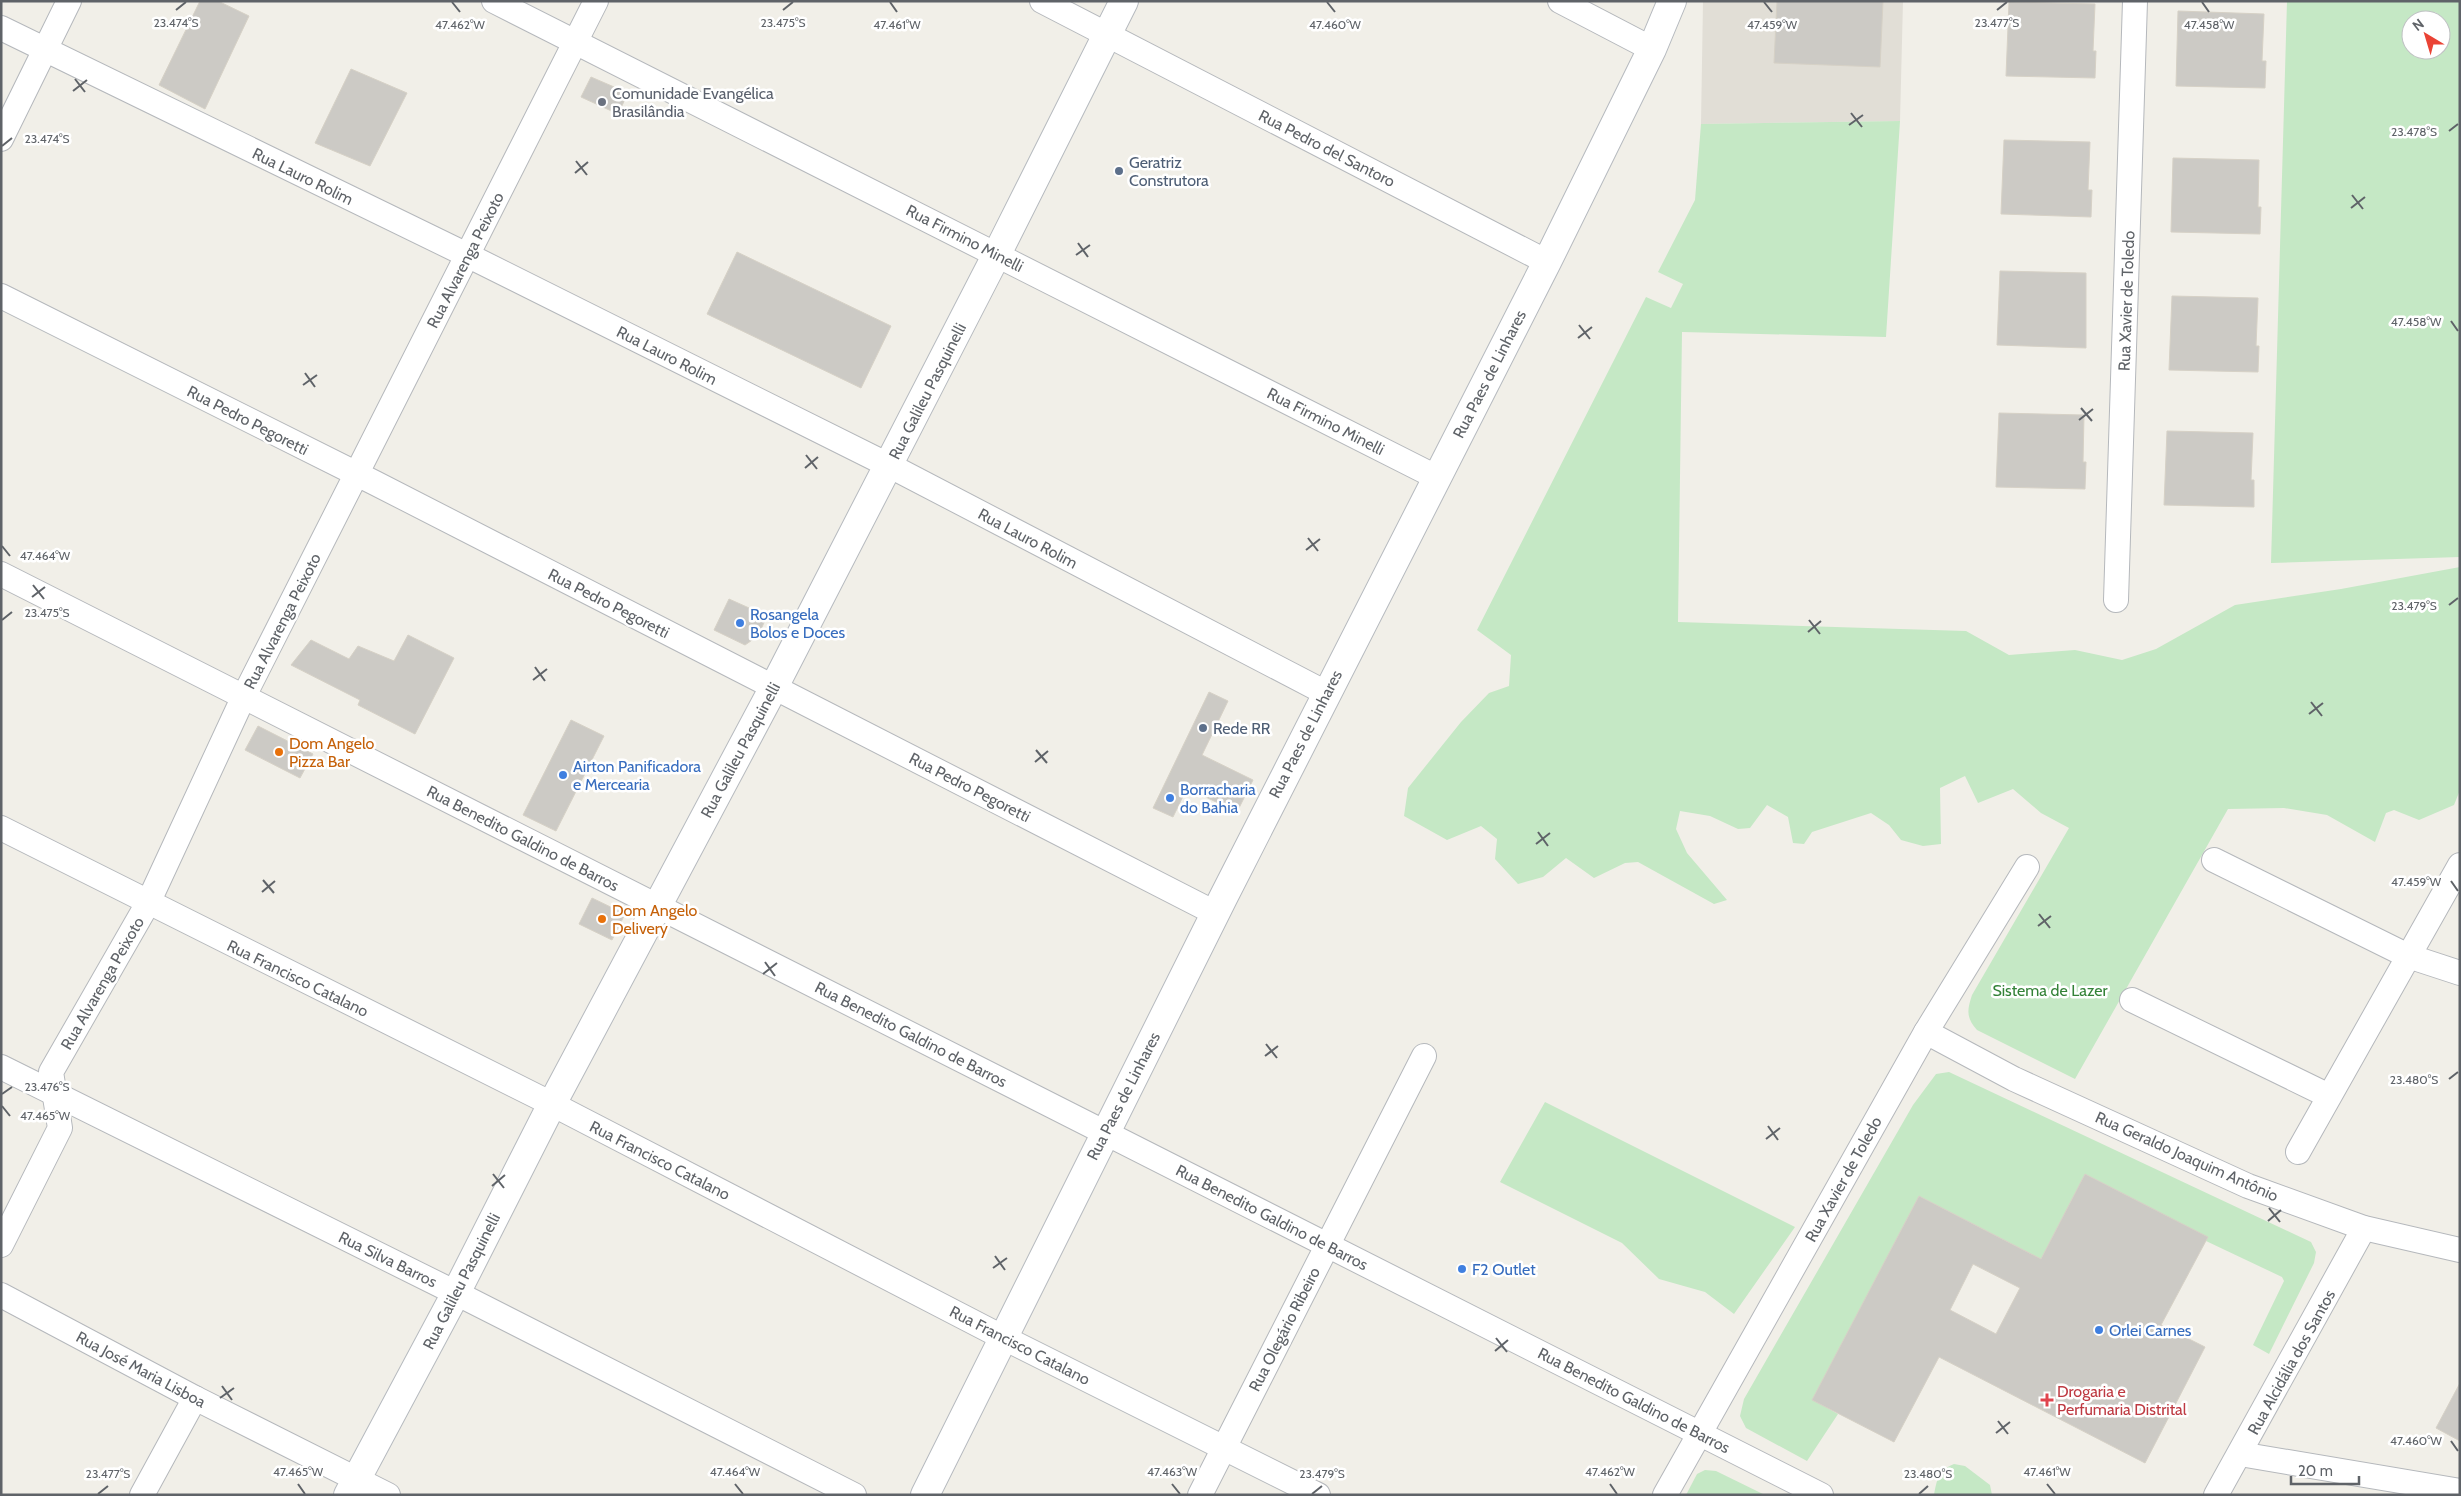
<svg xmlns="http://www.w3.org/2000/svg" width="2461" height="1496" font-family="Cabin,sans-serif">
<rect width="100%" height="100%" fill="#f1efe8"/>
<path fill="#e1ded6" d="M1703,1H1903L1900,121L1701,124Z"/>
<g fill="#c5e8c5" fill-rule="evenodd">
<path d="M2287,1H2460V557L2271,563ZM2411,20H2441V50H2411Z"/>
<path d="M1900,121L1886,337L1682,332L1678,622L1966,631L2009,655L2075,650L2122,660L2156,649L2235,605L2341,589L2460,567V790L2454,805L2419,820L2394,810L2386,813L2375,842L2327,815L2284,808L2228,809L2075,1079L1977,1030C1966,1018 1967,1010 1972,995L2069,828L2041,813L2013,789L1978,803L1965,776L1940,788L1941,844L1923,846L1901,840L1889,825L1871,813L1812,832L1804,844L1793,843L1788,817L1767,805L1750,828L1738,829L1710,816L1680,811L1676,829L1687,853L1727,900L1714,904L1638,862L1625,863L1594,878L1566,858L1543,877L1518,884L1495,859L1497,839L1481,826L1447,840L1404,816L1408,788L1461,722L1489,693L1509,686L1511,655L1477,630L1646,297L1671,308L1683,284L1658,272L1695,200L1701,124Z"/>
<path d="M1949,1072L2311,1242L2316,1252L2314,1263L2269,1354L2253,1345L2284,1281L2282,1277L2206,1241L2207,1237L2085,1174L2041,1259L1919,1196L1813,1400L1838,1414L1807,1461L1746,1428L1740,1416L1744,1399L1913,1105L1936,1074Z"/>
<path d="M1545,1102L1795,1227L1734,1314L1705,1292L1659,1279L1622,1243L1500,1182Z"/>
<path d="M1954,1464L1965,1466L1990,1485L1992,1495H1934C1937,1480 1938,1470 1954,1464Z"/>
<path d="M1705,1470L1716,1471L1765,1495H1686L1697,1474Z"/>
</g>
<g fill="#cccac5" stroke="#d6d1c6" fill-rule="evenodd">
<path d="M200,1H218L249,16L205,109L159,85Z"/>
<path d="M1777,1H1883L1880,67L1774,63Z"/>
<path d="M2009,2L2095,4L2093,51H2096L2095,78L2006,76Z"/>
<path d="M2178,11L2264,14L2262,61H2266L2265,88L2176,86Z"/>
<path d="M351,69L407,93L370,166L315,143Z"/>
<path d="M591,77L628,93L618,114L581,97Z"/>
<path d="M2004,140L2090,142L2088,190H2092L2091,217L2001,214Z"/>
<path d="M2173,158L2259,160L2258,207H2261L2260,234L2171,232Z"/>
<path d="M737,252L891,326L861,388L707,314Z"/>
<path d="M2000,271L2086,273V348L1997,345Z"/>
<path d="M2172,296L2258,298L2256,346H2259L2258,372L2169,370Z"/>
<path d="M1999,413L2084,415L2083,462H2086L2085,489L1996,487Z"/>
<path d="M2167,431L2253,433L2251,480H2254V507L2164,505Z"/>
<path d="M729,599L767,616L758,636L745,645L714,630Z"/>
<path d="M408,635L454,658L415,734L358,705L360,700L291,665L311,640L349,659L358,646L394,661Z"/>
<path d="M1209,692L1228,701L1202,755L1253,780L1237,812L1187,788L1173,817L1153,808Z"/>
<path d="M571,720L604,736L556,831L523,815Z"/>
<path d="M258,726L313,754L300,778L245,750Z"/>
<path d="M592,898L625,914L612,940L579,924Z"/>
<path d="M2085,1174L2208,1237L2161,1325L2205,1347L2145,1463L1939,1357L1894,1442L1812,1400L1919,1196L2041,1259ZM1973,1264L2020,1288L1996,1334L1950,1310Z"/>
<path d="M2460,1383V1441L2436,1428Z"/>
</g>
<g fill="none" stroke-linecap="round" stroke-linejoin="round">
<defs>
<g id="street">
<path d="M494,1L1436,477"/>
<path d="M1042,1L1547,262"/>
<path d="M1560,1L1652,49"/>
<path d="M1,28L467,255L898,470L1326,693"/>
<path d="M1,139L69,1"/>
<path d="M1,296L375,483L1215,913"/>
<path d="M1,574L1821,1495"/>
<path d="M2116,600L2135,1"/>
<path d="M1,828L552,1104L1004,1338L1318,1495"/>
<path d="M2214,860L2408,956L2460,973"/>
<path d="M2132,1000L2329,1096"/>
<path d="M1926,1032L2014,1079L2248,1186L2364,1228L2460,1250"/>
<path d="M1,1067L456,1293L854,1495"/>
<path d="M2298,1152L2460,865"/>
<path d="M1,1245L60,1128L51,1072L148,903L244,696L596,1"/>
<path d="M1,1295L195,1398L388,1495"/>
<path d="M2240,1454L2460,1491"/>
<path d="M142,1495L195,1398"/>
<path d="M1200,1495L1424,1056"/>
<path d="M1665,1495L1926,1032L2027,867"/>
<path d="M2216,1495L2364,1228"/>
</g>
<g id="secondary">
<path d="M348,1495L456,1293L552,1104L774,687L997,254L1124,1"/>
<path d="M925,1495L1223,898L1547,262L1652,49L1672,1"/>
</g>
</defs>
<use href="#street" stroke="#b5b8bc" stroke-width="26"/>
<use href="#secondary" stroke="#b6babf" stroke-width="30"/>
<use href="#street" stroke="#fff" stroke-width="24"/>
<use href="#secondary" stroke="#fff" stroke-width="28"/>
</g>
<path fill="none" stroke="#5f6368" stroke-width="2" d="M452,2L460,12M890,2L897,12M1327,2L1335,12M1764,2L1772,12M2202,2L2209,12M176,10L186,2M783,10L793,2M1997,10L2007,2M75,79L85,92M73,91L87,80M1851,113L1862,127M1849,125L1863,115M2449,131L2458,124M2,146L12,138M576,161L587,175M575,173L588,162M2352,195L2363,209M2351,208L2365,197M1078,243L1088,257M1076,255L1090,245M2451,321L2458,331M1579,325L1590,339M1578,338L1592,327M305,373L315,387M303,385L317,375M2081,408L2092,421M2079,420L2093,409M806,455L817,469M805,468L818,457M1308,538L1318,551M2,546L10,556M1306,550L1320,539M33,585L44,599M32,597L45,587M2449,605L2458,598M2,620L12,612M1809,620L1820,634M1808,632L1821,621M535,667L545,681M533,680L547,669M2311,702L2322,716M2309,714L2323,703M1036,750L1047,763M1035,762L1048,751M1538,832L1548,846M1536,844L1550,833M263,880L274,893M2451,881L2458,891M262,892L275,881M2039,914L2050,928M2038,926L2051,916M765,962L775,976M763,974L777,963M1266,1044L1277,1058M1265,1056L1278,1046M2449,1079L2458,1072M2,1094L12,1087M2,1106L10,1116M1768,1126L1778,1140M1766,1139L1780,1128M493,1174L504,1188M492,1186L505,1175M2269,1208L2280,1222M2268,1221L2281,1210M995,1256L1005,1270M993,1268L1007,1258M1496,1338L1507,1352M1495,1351L1508,1340M222,1386L232,1400M220,1398L234,1388M1998,1421L2008,1434M1996,1433L2010,1422M2451,1441L2458,1451M298,1484L305,1494M735,1484L743,1494M1172,1484L1180,1494M1610,1484L1617,1494M2047,1484L2055,1494M98,1494L108,1486M1312,1494L1322,1486M1919,1494L1928,1486"/>
<circle fill="#6b7280" stroke="#fff" stroke-width="2" cx="602" cy="102" r="5"/>
<g fill="#5c6f8a" stroke="#fff" stroke-width="2">
<circle cx="1119" cy="171" r="5"/>
<circle cx="1203" cy="728" r="5"/>
</g>
<g fill="#3f7fe0" stroke="#fff" stroke-width="2">
<circle cx="740" cy="623" r="5"/>
<circle cx="563" cy="775" r="5"/>
<circle cx="1170" cy="798" r="5"/>
<circle cx="1462" cy="1269" r="5"/>
<circle cx="2099" cy="1330" r="5"/>
</g>
<g fill="#e8710a" stroke="#fff" stroke-width="2">
<circle cx="279" cy="752" r="5"/>
<circle cx="602" cy="919" r="5"/>
</g>
<path fill="#e0444e" stroke="#fff" stroke-width="2" d="M2044.5 1392.5h5v5h5v5h-5v5h-5v-5h-5v-5h5z"/>
<g text-anchor="middle" stroke-width="5" stroke-linejoin="round" paint-order="stroke">
<g font-size="16" fill="#5b616d" stroke="#fff" text-anchor="start">
<text x="612" y="99">Comunidade Evangélica<tspan x="612" dy="18">Brasilândia</tspan></text>
</g>
<g font-size="16" fill="#5f6368" stroke="#fff">
<text transform="translate(1327 148) rotate(27)" y="6">Rua Pedro del Santoro</text>
<text transform="translate(303 176) rotate(26)" y="6">Rua Lauro Rolim</text>
<text transform="translate(965 238) rotate(27)" y="6">Rua Firmino Minelli</text>
<text transform="translate(465 260) rotate(-63)" y="6">Rua Alvarenga Peixoto</text>
<text transform="translate(2126 301) rotate(-88)" y="6">Rua Xavier de Toledo</text>
<text transform="translate(667 355) rotate(27)" y="6">Rua Lauro Rolim</text>
<text transform="translate(1489 374) rotate(-63)" y="6">Rua Paes de Linhares</text>
<text transform="translate(927 391) rotate(-63)" y="6">Rua Galileu Pasquinelli</text>
<text transform="translate(248 420) rotate(27)" y="6">Rua Pedro Pegoretti</text>
<text transform="translate(1326 421) rotate(27)" y="6">Rua Firmino Minelli</text>
<text transform="translate(1028 538) rotate(28)" y="6">Rua Lauro Rolim</text>
<text transform="translate(609 603) rotate(27)" y="6">Rua Pedro Pegoretti</text>
<text transform="translate(282 621) rotate(-63)" y="6">Rua Alvarenga Peixoto</text>
<text transform="translate(1305 734) rotate(-63)" y="6">Rua Paes de Linhares</text>
<text transform="translate(740 750) rotate(-62)" y="6">Rua Galileu Pasquinelli</text>
<text transform="translate(970 787) rotate(27)" y="6">Rua Pedro Pegoretti</text>
<text transform="translate(523 838) rotate(27)" y="6">Rua Benedito Galdino de Barros</text>
<text transform="translate(298 978) rotate(26)" y="6">Rua Francisco Catalano</text>
<text transform="translate(102 983) rotate(-60)" y="6">Rua Alvarenga Peixoto</text>
<text transform="translate(911 1034) rotate(27)" y="6">Rua Benedito Galdino de Barros</text>
<text transform="translate(1123 1096) rotate(-63)" y="6">Rua Paes de Linhares</text>
<text transform="translate(2187 1156) rotate(24)" y="6">Rua Geraldo Joaquim Antônio</text>
<text transform="translate(660 1160) rotate(27)" y="6">Rua Francisco Catalano</text>
<text transform="translate(1843 1179) rotate(-61)" y="6">Rua Xavier de Toledo</text>
<text transform="translate(1272 1217) rotate(27)" y="6">Rua Benedito Galdino de Barros</text>
<text transform="translate(388 1259) rotate(26)" y="6">Rua Silva Barros</text>
<text transform="translate(461 1281) rotate(-63)" y="6">Rua Galileu Pasquinelli</text>
<text transform="translate(1284 1329) rotate(-63)" y="6">Rua Olegário Ribeiro</text>
<text transform="translate(1020 1345) rotate(27)" y="6">Rua Francisco Catalano</text>
<text transform="translate(2291 1362) rotate(-61)" y="6">Rua Alcidália dos Santos</text>
<text transform="translate(141 1369) rotate(28)" y="6">Rua José Maria Lisboa</text>
<text transform="translate(1634 1400) rotate(27)" y="6">Rua Benedito Galdino de Barros</text>
</g>
<g font-size="16" fill="#4e5e75" stroke="#fff" text-anchor="start">
<text x="1129" y="168">Geratriz<tspan x="1129" dy="18">Construtora</tspan></text>
<text x="1213" y="734">Rede RR</text>
</g>
<g font-size="16" fill="#366cbe" stroke="#fff" text-anchor="start">
<text x="750" y="620">Rosangela<tspan x="750" dy="18">Bolos e Doces</tspan></text>
<text x="573" y="772">Airton Panificadora<tspan x="573" dy="18">e Mercearia</tspan></text>
<text x="1180" y="795">Borracharia<tspan x="1180" dy="18">do Bahia</tspan></text>
<text x="1472" y="1275">F2 Outlet</text>
<text x="2109" y="1336">Orlei Carnes</text>
</g>
<g font-size="16" fill="#c56008" stroke="#fff" text-anchor="start">
<text x="289" y="749">Dom Angelo<tspan x="289" dy="18">Pizza Bar</tspan></text>
<text x="612" y="916">Dom Angelo<tspan x="612" dy="18">Delivery</tspan></text>
</g>
<g font-size="16" fill="#348238" stroke="#fff">
<text x="2050" y="996">Sistema de Lazer</text>
</g>
<g font-size="16" fill="#be3a42" stroke="#fff" text-anchor="start">
<text x="2057" y="1397">Drogaria e<tspan x="2057" dy="18">Perfumaria Distrital</tspan></text>
</g>
</g>
<g font-size="12" text-anchor="middle" fill="#5f6368" stroke="#fff" stroke-width="5" stroke-linejoin="round" paint-order="stroke">
<text x="176" y="27">23.474°S</text>
<text x="783" y="27">23.475°S</text>
<text x="1997" y="27">23.477°S</text>
<text x="1335" y="29">47.460°W</text>
<text x="460" y="29">47.462°W</text>
<text x="897" y="29">47.461°W</text>
<text x="1772" y="29">47.459°W</text>
<text x="2209" y="29">47.458°W</text>
<text x="2414" y="136">23.478°S</text>
<text x="47" y="143">23.474°S</text>
<text x="2416" y="326">47.458°W</text>
<text x="45" y="560">47.464°W</text>
<text x="2414" y="610">23.479°S</text>
<text x="47" y="617">23.475°S</text>
<text x="2416" y="886">47.459°W</text>
<text x="2414" y="1084">23.480°S</text>
<text x="47" y="1091">23.476°S</text>
<text x="45" y="1120">47.465°W</text>
<text x="2416" y="1445">47.460°W</text>
<text x="298" y="1476">47.465°W</text>
<text x="735" y="1476">47.464°W</text>
<text x="1172" y="1476">47.463°W</text>
<text x="1610" y="1476">47.462°W</text>
<text x="2047" y="1476">47.461°W</text>
<text x="108" y="1478">23.477°S</text>
<text x="1322" y="1478">23.479°S</text>
<text x="1928" y="1478">23.480°S</text>
</g>
<rect width="2461" height="1496" fill="none" stroke="#5f6368" stroke-width="5"/>
<g transform="translate(2426 35) rotate(322)"><circle r="24" fill="#ffffff" stroke="#bfc1c3"/>
<path d="M0-4L9 19L0 12L-9 19Z" fill="#ea4335"/>
<text y="-8" font-size="14" font-weight="bold" text-anchor="middle" fill="#5f6368">N</text>
</g>
<path d="M2291 1476v8h68v-8" fill="none" stroke="#5f6368" stroke-width="2.5"/>
<text x="2298" y="1476" font-size="15" fill="#5f6368" stroke="#ffffff" stroke-width="4" paint-order="stroke">20 m</text>
</svg>
